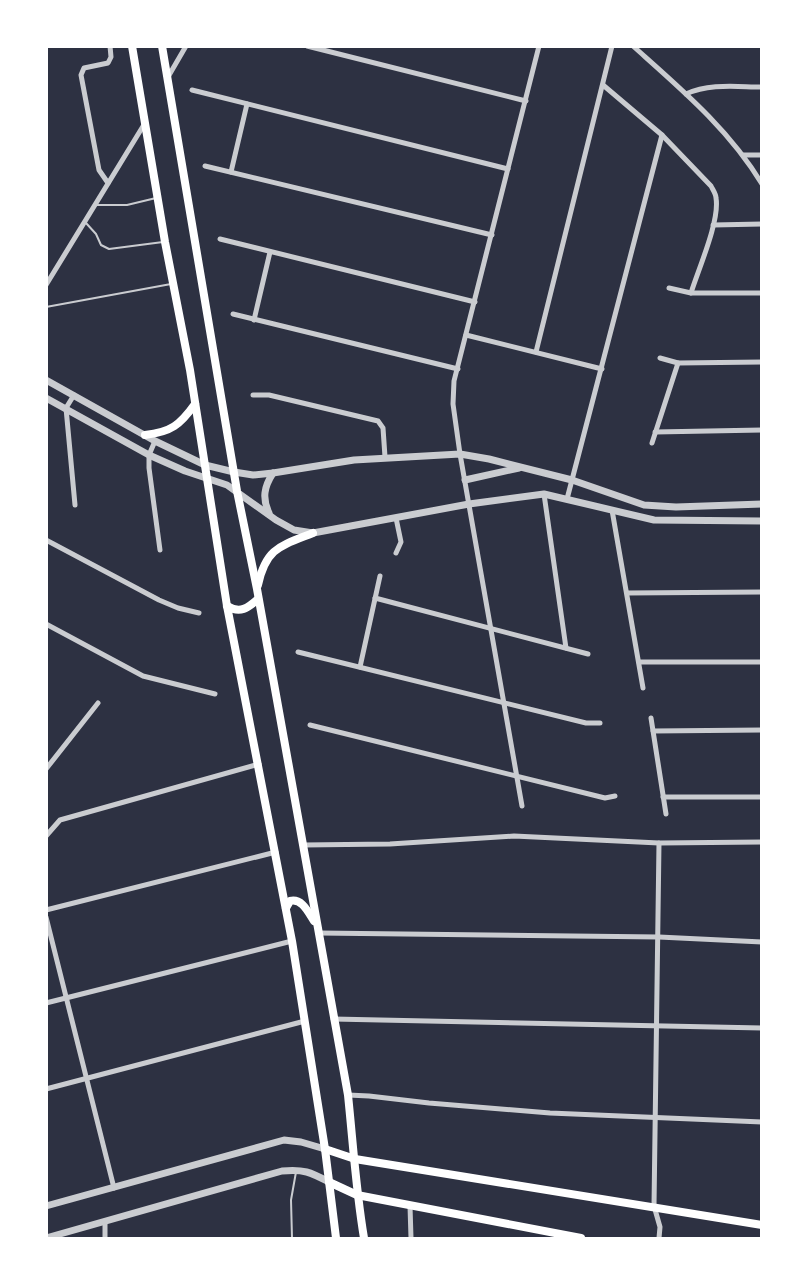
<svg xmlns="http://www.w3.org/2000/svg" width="808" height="1285" font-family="'Zilla Slab',serif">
<rect width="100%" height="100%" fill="#2d3142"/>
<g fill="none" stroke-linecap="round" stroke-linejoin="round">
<g stroke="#caccd0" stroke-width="2">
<path d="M97,205H127L156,198"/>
<path d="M86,223L96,234L101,245L109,249L163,242"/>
<path d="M46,307L171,284"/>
<path d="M292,1238L291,1200L296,1172"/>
</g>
<g stroke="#caccd0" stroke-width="5">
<path d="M307,46L526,101"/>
<path d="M633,46C680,88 729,129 762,184"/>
<path d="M168,77L186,46"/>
<path d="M603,85L662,135L711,186C713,190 716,194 716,198C720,221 698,270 691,293"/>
<path d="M192,90L508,169"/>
<path d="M686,94C710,83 737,87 762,87"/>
<path d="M743,155H762"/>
<path d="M205,166L492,235"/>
<path d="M231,172L247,104"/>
<path d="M108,183L99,170L81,75L84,68L108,63L111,57L110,46"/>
<path d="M713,225L762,224"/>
<path d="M220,239L475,302"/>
<path d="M46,285L145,123"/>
<path d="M669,288L691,293H762"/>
<path d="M233,314L458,369"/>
<path d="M254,320L270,252"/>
<path d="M466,335L602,369"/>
<path d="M536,352L612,46"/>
<path d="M660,358L678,363L762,362"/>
<path d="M74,395L66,408L75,505"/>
<path d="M253,395H269L378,421L383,428L385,457"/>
<path d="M655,432L762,430"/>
<path d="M155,441L149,455V468L160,550"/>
<path d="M652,443L678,363"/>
<path d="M544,494L566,648"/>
<path d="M567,499L662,135"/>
<path d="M612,510L643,688"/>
<path d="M396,518L401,542L396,553"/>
<path d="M46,540L159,600L178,608L199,613"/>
<path d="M627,593L762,592"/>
<path d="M375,598L588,654"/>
<path d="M46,624L143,676L215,694"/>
<path d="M298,652L586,723H600"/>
<path d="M639,662H762"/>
<path d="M360,667L380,576"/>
<path d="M651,718L666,814"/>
<path d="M310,725L605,798L615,796"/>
<path d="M653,731L762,730"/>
<path d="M46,769L98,703"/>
<path d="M663,797H762"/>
<path d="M522,806L460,454L453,404L454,381L539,46"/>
<path d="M46,836L60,820L259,764"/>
<path d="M303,845L390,844L514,836L659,843L762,842"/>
<path d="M46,910L276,852"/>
<path d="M46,917L114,1188"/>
<path d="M319,933L659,937L762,942"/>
<path d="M46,1003L292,941"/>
<path d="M333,1019L762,1028"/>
<path d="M46,1089L305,1021"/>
<path d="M348,1095L369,1096L429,1103L550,1113L762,1122"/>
<path d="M410,1206L411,1238"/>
<path d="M105,1238V1222"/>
<path d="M659,1238L660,1227L654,1206L659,843"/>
</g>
<g stroke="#caccd0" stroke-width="7">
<path d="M46,380L155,441L205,465L234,472L253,475L273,473L354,460L460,454L489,459L572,480L644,505L676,507L762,504"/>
<path d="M46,398L149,455L185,471L227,485L276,520L294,530L313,533L469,504L544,494L654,520L762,521"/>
<path d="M465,480L519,468"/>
<path d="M269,513C262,498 264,487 273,473"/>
<path d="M46,1206L284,1140L301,1142L325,1149"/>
<path d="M46,1238L282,1171C304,1169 310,1172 329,1182"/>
</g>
<g stroke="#fff" stroke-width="8">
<path d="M132,46L165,242L190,370L227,606L292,941L325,1149L336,1238"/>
<path d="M162,46L237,491L257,589L348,1095C353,1143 356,1191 364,1238"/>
<path d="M145,435C171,432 180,425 195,404"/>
<path d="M258,585C266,548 280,546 313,533"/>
<path d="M227,606C240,614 248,608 258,599"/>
<path d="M286,908L290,901C302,898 308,912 314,921"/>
<path d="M325,1149L355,1159L762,1225"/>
<path d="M329,1182L357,1195L581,1238"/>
</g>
</g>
<rect width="808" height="1285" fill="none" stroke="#ffffff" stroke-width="96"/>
</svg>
